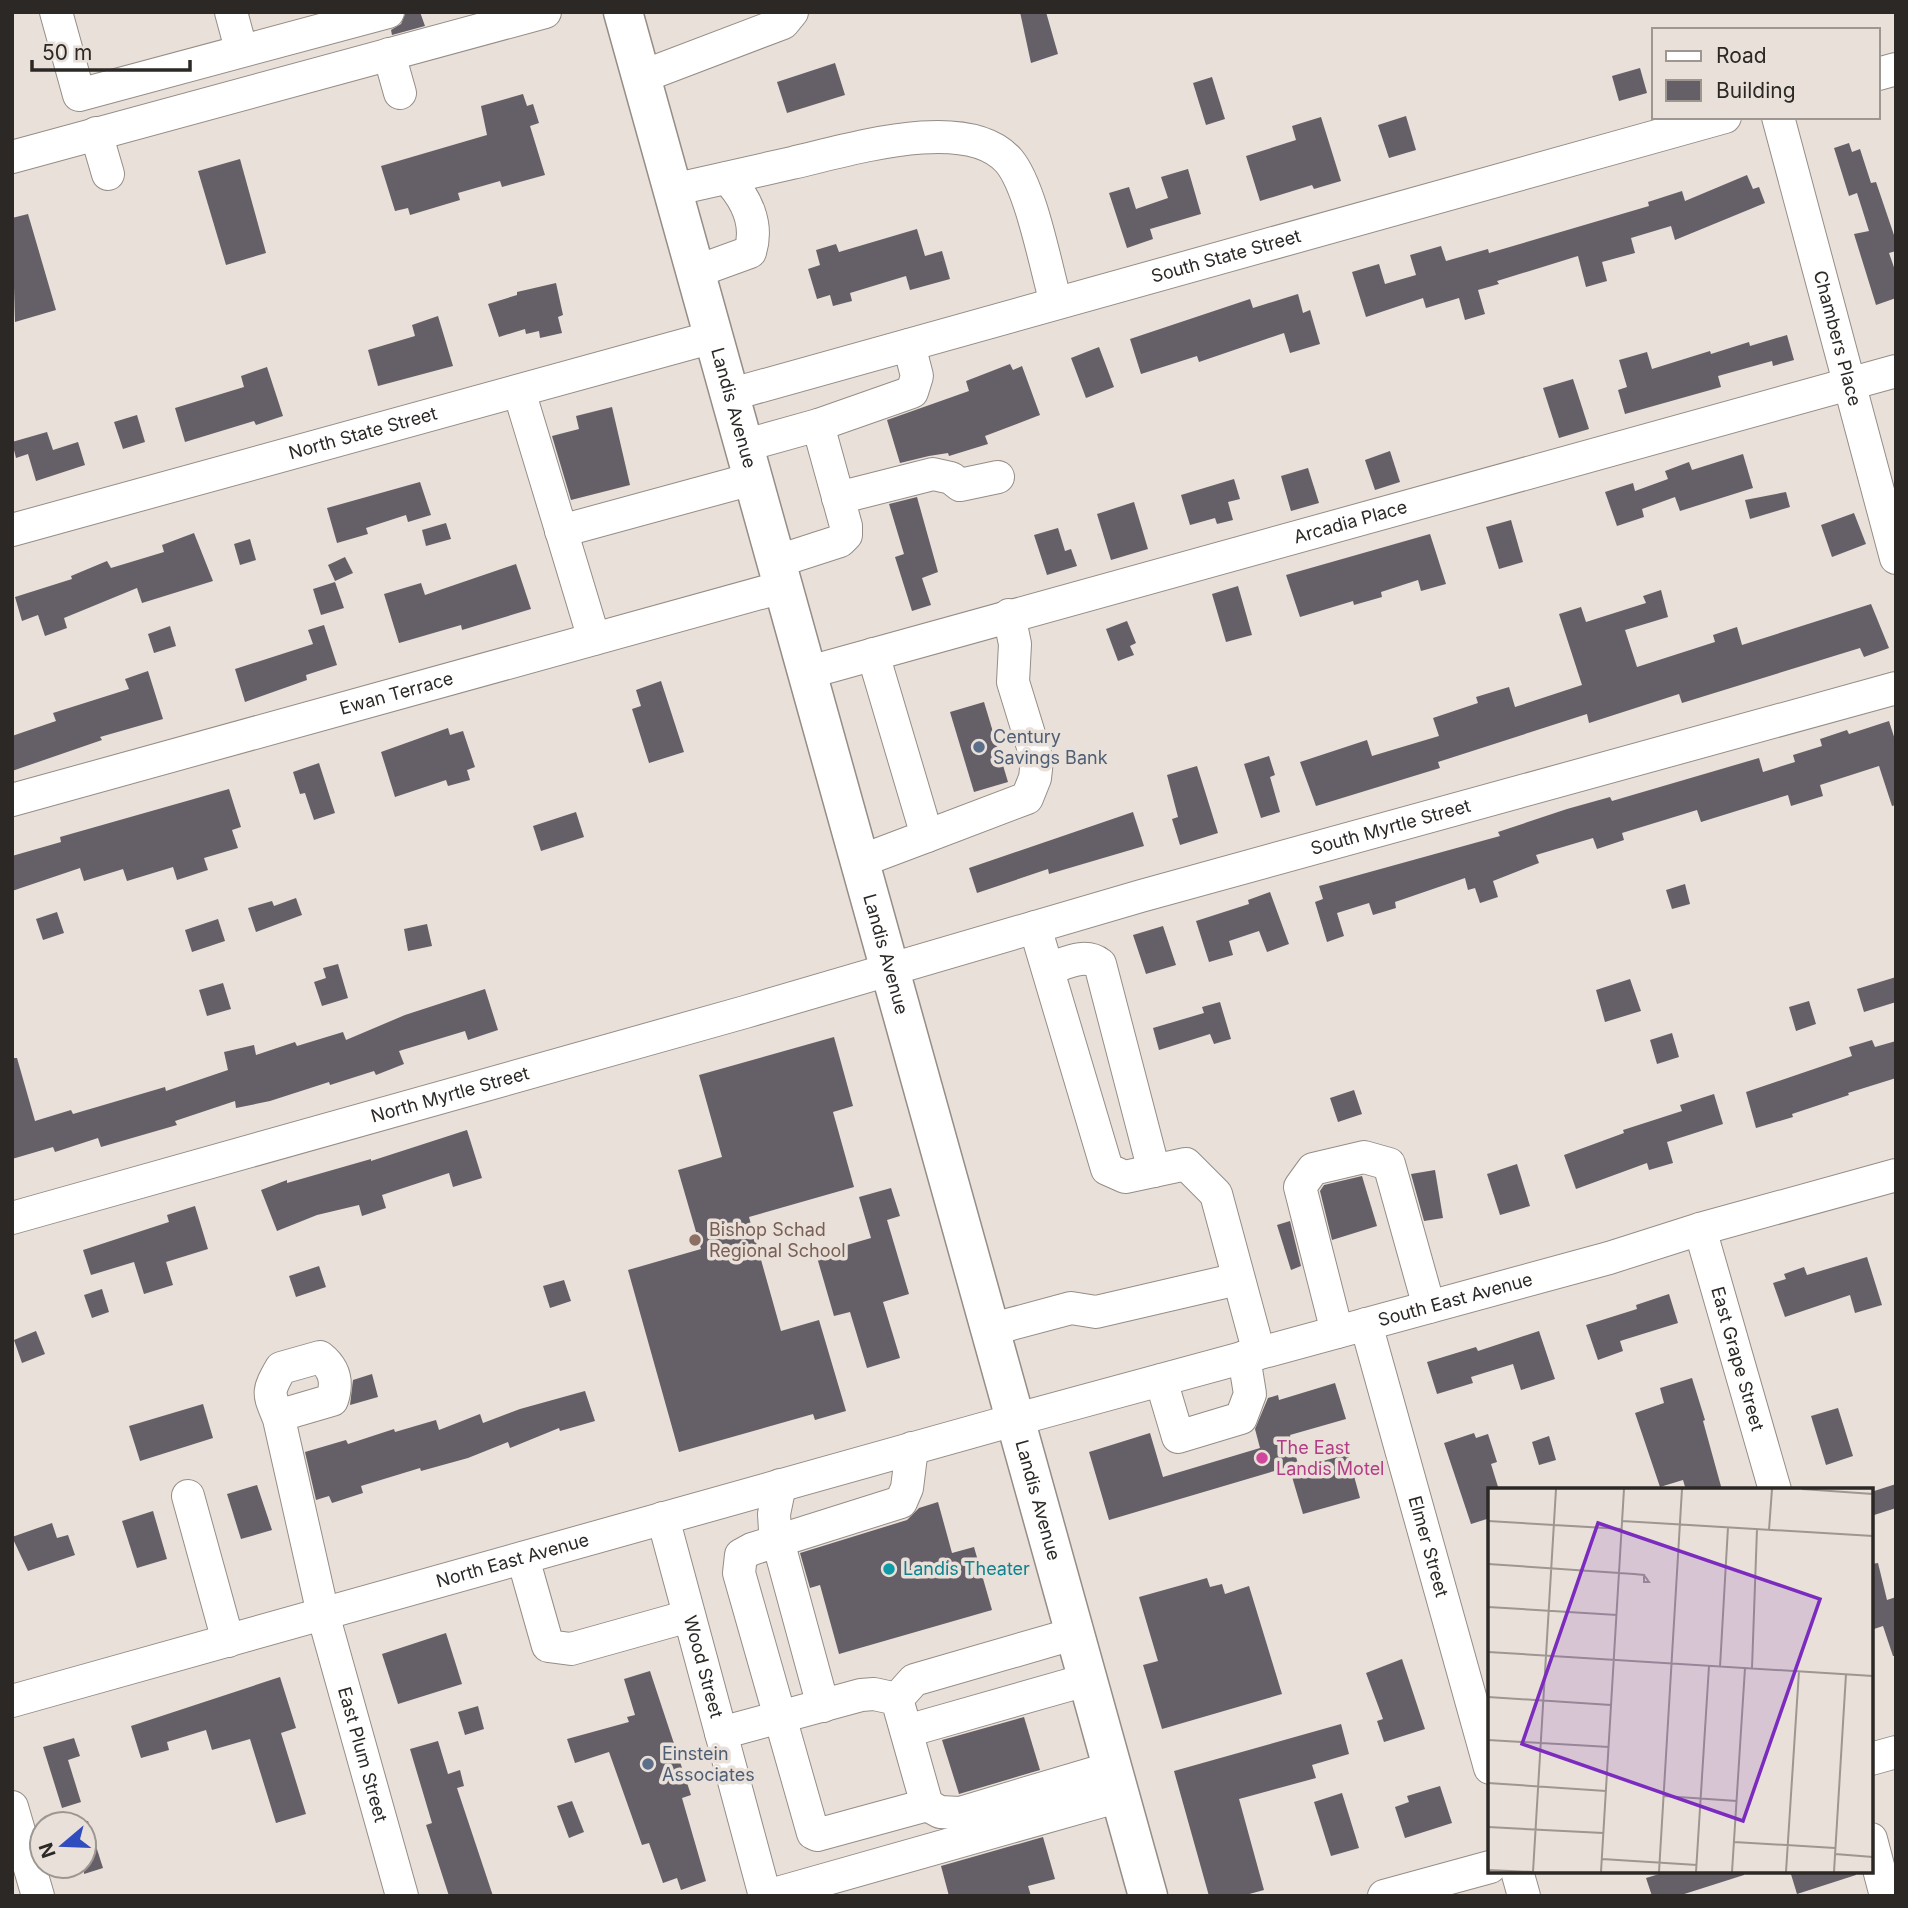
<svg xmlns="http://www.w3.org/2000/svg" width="1908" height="1908" font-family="Inter,sans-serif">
<rect width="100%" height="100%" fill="#e9e0d9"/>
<g fill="#655f67">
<path d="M406,12H420L425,26L392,35L391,30L401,24Z"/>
<path d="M1020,12H1046L1058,54L1031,63Z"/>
<path d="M835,63L845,95L787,113L777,82Z"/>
<path d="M1640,68L1647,93L1619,101L1612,76Z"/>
<path d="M1212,77L1225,119L1206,125L1193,83Z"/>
<path d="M523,94L527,106L533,104L539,123L530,126L545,175L502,187L500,181L458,193L460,200L410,215L408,208L395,211L381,166L487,135L481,106Z"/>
<path d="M1406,116L1416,150L1389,158L1378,125Z"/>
<path d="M1321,117L1341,181L1314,189L1312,185L1260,201L1246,156L1296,140L1292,126Z"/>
<path d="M1849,143L1852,152L1860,149L1871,183L1876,182L1896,241V251L1889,253L1896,273V298L1876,305L1854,234L1869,231L1857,193L1849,196L1834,148Z"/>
<path d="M240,159L266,253L226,265L198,171Z"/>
<path d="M1188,169L1201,214L1150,229L1153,239L1127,248L1109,193L1129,187L1136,209L1168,198L1161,177Z"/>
<path d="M1747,175L1753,189L1759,187L1765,203L1675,240L1671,226L1631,238L1635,253L1602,262L1607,281L1586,287L1578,256L1497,281L1499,284L1478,290L1485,314L1465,320L1459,298L1426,308L1423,298L1366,317L1352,272L1379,264L1385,284L1416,275L1410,255L1441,246L1446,261L1488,249L1489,253L1649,206L1648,202L1682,191L1685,201Z"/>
<path d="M28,214L56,310L15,322L12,218Z"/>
<path d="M917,229L925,256L942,251L950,279L910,290L906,276L850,293L852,301L833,306L830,295L817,299L808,269L820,265L816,250L836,244L839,252Z"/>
<path d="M556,283L563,315L558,317L562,333L540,338L539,331L526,334L525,329L499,337L488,304L517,295V292Z"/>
<path d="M1298,294L1303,313L1310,310L1320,344L1290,353L1284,333L1199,362L1197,356L1141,374L1130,339L1250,299L1253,308Z"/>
<path d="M438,316L453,366L378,386L368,350L415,336L412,325Z"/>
<path d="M1787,335L1794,360L1773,366L1772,361L1718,376L1721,387L1625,414L1618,390L1627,387L1619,360L1647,352L1652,369L1710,351L1711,354L1749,342L1750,346Z"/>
<path d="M1099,347L1114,387L1086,398L1071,358Z"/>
<path d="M1010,364L1013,370L1022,366L1040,415L985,436L988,444L949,456L948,453L929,456L900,463L887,420L969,391L966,381Z"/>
<path d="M267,367L283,416L256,425L254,421L185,442L175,408L244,387L241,376Z"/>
<path d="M1573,379L1589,429L1559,438L1543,388Z"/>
<path d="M612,407L630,485L571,500L552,436L579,429L576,416Z"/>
<path d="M137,415L145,442L123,449L114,422Z"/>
<path d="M47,432L53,450L78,442L85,465L36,481L28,454L16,458L12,442Z"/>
<path d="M1390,451L1400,482L1375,490L1365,460Z"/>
<path d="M1743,454L1753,488L1680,511L1675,497L1642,509L1644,517L1617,526L1605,492L1633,483L1635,491L1668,479L1665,471L1689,462L1692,470Z"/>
<path d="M1308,468L1319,503L1291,511L1281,476Z"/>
<path d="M1234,479L1240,499L1228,502L1233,520L1217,524L1215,518L1190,525L1181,495Z"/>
<path d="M420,482L431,515L408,522L406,515L366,528L368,534L337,543L327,508Z"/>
<path d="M1786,492L1790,507L1750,519L1745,500Z"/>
<path d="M917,497L938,572L922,578L931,605L912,611L895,557L904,554L889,504Z"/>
<path d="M1134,502L1148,549L1111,560L1097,514Z"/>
<path d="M1854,513L1866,544L1832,557L1821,525Z"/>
<path d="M1511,520L1523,562L1499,569L1486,527Z"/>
<path d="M446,523L451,539L426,546L422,530Z"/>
<path d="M1058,528L1065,551L1071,549L1077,566L1047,575L1034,535Z"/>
<path d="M194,533L213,581L142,603L137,588L64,618L67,628L45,636L38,615L22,621L15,597L72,579L71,576L107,561L111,568L164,552L162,545Z"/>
<path d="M1430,534L1446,584L1421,591L1418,580L1381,592L1382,597L1354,605L1353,601L1300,617L1286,575Z"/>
<path d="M250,539L256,560L240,565L234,544Z"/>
<path d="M345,557L353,573L335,581L328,565Z"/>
<path d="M516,564L531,609L462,630L461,625L399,643L384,594L421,583L425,595Z"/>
<path d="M335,582L344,608L321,615L313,589Z"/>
<path d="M1238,586L1252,635L1226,642L1212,594Z"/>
<path d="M1661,590L1668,617L1625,630L1637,667L1715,642L1713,635L1737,627L1742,645L1871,604L1889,648L1864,657L1860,648L1682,703L1679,694L1589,723L1587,714L1438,762L1440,768L1316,806L1300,762L1367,740L1372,756L1439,736L1433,718L1478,703L1476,697L1509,687L1515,707L1582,685L1559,614L1581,607L1586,622L1646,603L1643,596Z"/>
<path d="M1127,621L1136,643L1130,646L1134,655L1118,661L1106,629Z"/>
<path d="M324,625L337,665L306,675L307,680L245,702L235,669L313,644L308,630Z"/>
<path d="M170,626L176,646L154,653L148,634Z"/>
<path d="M148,671L163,719L100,737L102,740L12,771V736L56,721L53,713L129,689L125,679Z"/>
<path d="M661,681L684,752L649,763L632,709L641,706L636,690Z"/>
<path d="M984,702L1008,782L974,792L950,712Z"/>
<path d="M1889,721L1896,743V805L1892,806L1879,766L1820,785L1823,796L1791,806L1788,795L1701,822L1697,810L1622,833L1624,840L1597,849L1593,838L1536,855L1539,863L1493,881L1498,897L1480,903L1475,888L1468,890L1465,878L1395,902L1396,908L1373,915L1369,903L1337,913L1344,936L1327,942L1315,902L1323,899L1319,886L1500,836L1498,832L1567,809L1610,797L1612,801L1759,758L1763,772L1795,762L1793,755L1822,746L1820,739L1847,730L1849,734Z"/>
<path d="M448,728L450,735L463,731L475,767L467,770L470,780L448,786L446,780L395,797L381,752Z"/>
<path d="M1269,756L1275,775L1270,777L1280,812L1261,818L1244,764Z"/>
<path d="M319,763L335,813L314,820L305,793L300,794L293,772Z"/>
<path d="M1197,766L1218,833L1180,845L1172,819L1178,817L1167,775Z"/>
<path d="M229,789L241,827L232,830L238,848L204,858L208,870L177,880L173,867L127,881L123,869L84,881L80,868L12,891V856L61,842L60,837Z"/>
<path d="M576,812L584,837L541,851L533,826Z"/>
<path d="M1133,812L1144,846L1049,874L1048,869L977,893L969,868Z"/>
<path d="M1685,884L1690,904L1672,909L1666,890Z"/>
<path d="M1270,892L1289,944L1267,952L1259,931L1229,941L1233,955L1209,962L1196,921L1249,904L1248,900Z"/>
<path d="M296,898L302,915L256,932L248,908L272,901L274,906Z"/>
<path d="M57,912L64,933L43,940L36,919Z"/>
<path d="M218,919L225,941L192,952L185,930Z"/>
<path d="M427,924L432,946L408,951L404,929Z"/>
<path d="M1163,926L1176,965L1146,974L1133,935Z"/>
<path d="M338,964L348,998L322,1006L314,982L326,978L323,968Z"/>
<path d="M1896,977V1002L1864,1012L1857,989Z"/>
<path d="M1630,979L1641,1011L1605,1022L1596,990Z"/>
<path d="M223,983L231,1009L207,1016L199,990Z"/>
<path d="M485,989L498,1030L468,1040L465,1031L399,1051L404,1064L376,1075L374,1071L330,1085L329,1082L270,1101L236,1108L235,1101L175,1121L177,1125L101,1147L98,1138L55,1152L53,1147L12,1159V1058H17L35,1121L71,1110L73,1114L165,1087L166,1091L228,1070L224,1052L254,1045L256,1055L295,1042L297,1046L343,1032L346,1040L405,1015Z"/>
<path d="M1809,1001L1816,1024L1796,1031L1789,1007Z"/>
<path d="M1220,1002L1231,1039L1214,1044L1210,1034L1159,1050L1153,1028L1204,1013L1202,1007Z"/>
<path d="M1672,1033L1679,1057L1657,1064L1650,1040Z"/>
<path d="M834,1037L853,1106L833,1112L854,1187L749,1217L781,1331L819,1320L846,1411L815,1420L813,1414L679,1452L628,1270L701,1249L678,1170L722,1157L699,1075Z"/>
<path d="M1872,1040L1875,1047L1896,1041V1078L1848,1093L1849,1095L1792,1114L1793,1117L1756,1128L1746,1092L1852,1056L1849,1047Z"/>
<path d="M1354,1090L1362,1114L1338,1122L1330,1098Z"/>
<path d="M1714,1094L1723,1124L1667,1142L1673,1163L1649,1170L1647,1163L1576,1189L1564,1155L1624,1133L1623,1130L1682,1111L1680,1105Z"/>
<path d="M467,1130L482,1178L453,1187L449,1173L382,1195L386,1208L362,1216L359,1205L317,1215L277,1231L261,1190L287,1180V1183L371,1159V1161Z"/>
<path d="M1517,1164L1530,1206L1500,1215L1487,1174Z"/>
<path d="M1435,1170L1443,1218L1424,1221L1411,1174Z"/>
<path d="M1362,1176L1377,1226L1332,1240L1320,1191L1324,1185Z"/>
<path d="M891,1188L900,1216L887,1220L909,1294L883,1302L900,1358L867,1368L850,1312L834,1316L816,1254L871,1238L859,1197Z"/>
<path d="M195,1206L208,1249L166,1262L173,1285L144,1294L134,1262L91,1275L83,1250L169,1222L167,1215Z"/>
<path d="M1290,1221L1301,1266L1291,1270L1277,1225Z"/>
<path d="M1867,1257L1882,1305L1855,1313L1850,1295L1785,1317L1773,1283L1786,1279L1784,1274L1804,1267L1807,1275Z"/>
<path d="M319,1266L326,1287L296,1297L289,1276Z"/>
<path d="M564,1280L571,1301L550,1308L543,1286Z"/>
<path d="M102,1289L109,1312L92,1318L84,1295Z"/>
<path d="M1669,1294L1678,1323L1620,1341L1623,1351L1598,1360L1586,1325L1637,1309L1636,1305Z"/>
<path d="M36,1331L45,1354L22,1363L14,1340Z"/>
<path d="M1539,1331L1555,1379L1521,1390L1513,1364L1471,1377L1473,1383L1437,1394L1427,1362L1476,1347L1478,1351Z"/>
<path d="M372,1374L378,1397L350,1405L353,1380Z"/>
<path d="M1692,1378L1705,1420L1703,1421L1722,1490H1686L1683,1480L1660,1487L1635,1413L1664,1403L1660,1388Z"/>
<path d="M1335,1383L1346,1419L1290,1435L1298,1464L1109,1520L1089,1452L1150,1433L1163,1477L1260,1448L1255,1429L1268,1398L1278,1395L1279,1400Z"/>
<path d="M585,1391L595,1421L560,1431L559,1428L510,1448L508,1442L468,1458L421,1471L420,1468L361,1486L363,1493L332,1503L329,1496L316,1500L305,1452L346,1440L348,1444L394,1429L395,1432L436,1420L439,1430L480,1414L483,1423L520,1409Z"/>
<path d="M203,1404L213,1438L140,1461L129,1426Z"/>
<path d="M1838,1408L1853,1456L1826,1465L1811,1416Z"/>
<path d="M1474,1433L1476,1438L1488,1434L1497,1462L1491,1464L1499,1490H1490V1518L1471,1524L1444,1443Z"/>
<path d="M1549,1436L1556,1460L1539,1465L1532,1442Z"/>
<path d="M1348,1454L1360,1498L1303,1514L1290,1470Z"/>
<path d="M1896,1484V1508L1871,1516V1492Z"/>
<path d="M257,1485L272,1530L241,1539L227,1494Z"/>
<path d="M938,1502L952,1553L974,1547L992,1610L839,1654L820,1585L810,1588L800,1553L907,1520L919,1508Z"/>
<path d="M153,1511L167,1559L137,1568L122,1521Z"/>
<path d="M52,1523L57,1538L68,1535L75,1555L28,1571L12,1537Z"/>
<path d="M1878,1563L1887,1600L1896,1597V1656H1893L1883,1626L1871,1630V1564Z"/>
<path d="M1207,1578L1210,1587L1222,1584L1225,1594L1249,1586L1282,1694L1162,1729L1143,1665L1158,1661L1139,1597Z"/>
<path d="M446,1633L462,1684L398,1704L382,1654Z"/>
<path d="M1402,1659L1425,1729L1384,1742L1377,1721L1383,1719L1366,1673Z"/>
<path d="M650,1671L691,1795L682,1798L706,1881L681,1890L677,1878L663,1883L649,1843L642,1845L609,1752L575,1763L567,1739L629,1722L627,1717L635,1715L624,1679Z"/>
<path d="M280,1677L296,1728L281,1733L306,1814L276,1823L250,1739L212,1750L206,1730L167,1742L169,1750L141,1758L131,1726Z"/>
<path d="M478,1706L484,1729L465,1735L458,1712Z"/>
<path d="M1024,1717L1040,1770L959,1794L942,1740Z"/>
<path d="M1341,1724L1349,1754L1312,1765L1316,1778L1239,1799L1264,1890L1242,1896H1209L1174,1771Z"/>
<path d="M74,1738L80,1756L68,1760L81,1802L62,1808L43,1747Z"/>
<path d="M438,1741L448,1774L460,1770L464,1786L457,1788L493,1896H449L426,1825L432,1823L410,1749Z"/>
<path d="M1440,1786L1452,1823L1405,1838L1395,1807L1409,1802L1407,1796Z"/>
<path d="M1342,1793L1359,1848L1331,1856L1314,1802Z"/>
<path d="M572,1801L584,1832L569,1838L557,1806Z"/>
<path d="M84,1821H88L103,1868L84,1874Z"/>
<path d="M1043,1837L1055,1879L1028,1886L1031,1896H949L941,1866Z"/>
<path d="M1669,1871H1744V1875L1678,1896H1652L1646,1878Z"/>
<path d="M1790,1871H1855L1856,1875L1797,1894Z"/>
</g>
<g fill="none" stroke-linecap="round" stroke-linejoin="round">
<defs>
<g id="minor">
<path d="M56,12L79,95L388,12"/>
<path d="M231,12L241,49"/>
<path d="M389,54L400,93"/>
<path d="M1878,74L1896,69"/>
<path d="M641,77L783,23L792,12"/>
<path id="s1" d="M1778,117L1896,558"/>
<path d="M96,133L108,174"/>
<path d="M12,157L545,12"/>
<path d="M672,190C712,181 752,172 792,163C846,151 967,112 1009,161C1031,187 1046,268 1056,303"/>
<path d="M695,272L750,252C759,224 746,198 727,178"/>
<path d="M519,391L594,639"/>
<path id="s2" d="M729,395L1725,117"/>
<path d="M818,425L912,392L917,376L909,345"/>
<path d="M743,446L818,425L846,526V535L840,541L775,562"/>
<path d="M838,498L933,474L951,478L960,485L998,477"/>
<path id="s3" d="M12,530L713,337"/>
<path d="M561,531L752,479"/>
<path id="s4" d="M806,673L1896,371"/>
<path id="s5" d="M12,800L782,587"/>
<path d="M927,836L1027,798L1035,778L1037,760L1013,682L1015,644L1009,615"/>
<path d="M858,862L927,836L873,654"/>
<path d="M1035,927L1107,1169L1125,1177L1186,1164L1216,1194L1259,1353"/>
<path d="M1048,969C1065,964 1084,952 1100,964L1154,1171"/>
<path id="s6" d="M12,1218L745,1012L1141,896L1896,688"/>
<path id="s7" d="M1700,1229L1775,1490"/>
<path id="s8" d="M1366,1324L1490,1768"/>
<path d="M989,1330L1071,1308L1096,1312L1238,1279"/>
<path d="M1337,1332L1300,1187L1313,1169L1364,1157L1389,1164L1429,1307"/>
<path d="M1161,1380L1178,1437L1241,1418L1250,1394L1244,1357"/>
<path id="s9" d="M279,1419C269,1393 266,1394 281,1368L320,1357C335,1369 338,1382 332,1400L291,1412L279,1419L323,1614L402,1896"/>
<path d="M780,1485L774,1514L775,1530L823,1706"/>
<path d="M188,1496L228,1641"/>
<path id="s10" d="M663,1518L765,1896"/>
<path d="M523,1558L548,1646L571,1649L689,1616"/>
<path d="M897,1699L914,1680L1073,1634"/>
<path id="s11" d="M12,1701L1014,1420L1609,1258L1700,1229L1896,1175"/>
<path d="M907,1731L1086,1680"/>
<path d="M721,1733L861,1695L874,1694L897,1699L927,1805L817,1835L813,1833L739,1573L741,1555L752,1549L901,1502L907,1488L912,1448"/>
<path d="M1871,1759L1896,1752"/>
<path d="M927,1805L940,1812L960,1813L1111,1768"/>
<path d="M12,1807L38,1896"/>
<path d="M1871,1839L1886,1896"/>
<path d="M1517,1871L1524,1896"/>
<path d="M767,1896L1120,1796"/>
<path d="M1384,1896L1490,1867"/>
</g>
<g id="major">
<path id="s12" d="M623,12L1148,1896"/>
</g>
</defs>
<use href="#minor" stroke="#958d86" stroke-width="34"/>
<use href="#major" stroke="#958d86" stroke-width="41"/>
<use href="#minor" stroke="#fff" stroke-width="32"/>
<use href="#major" stroke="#fff" stroke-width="38"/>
</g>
<g fill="#5c6f8a" stroke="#e9e0d9" stroke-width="2.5">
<circle cx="979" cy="747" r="7"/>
<circle cx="648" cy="1764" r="7"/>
</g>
<circle fill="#8d6e63" stroke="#e9e0d9" stroke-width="2.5" cx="695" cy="1240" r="7"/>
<circle fill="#d1479c" stroke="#e9e0d9" stroke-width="2.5" cx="1262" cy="1458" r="7"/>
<circle fill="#0f9aa8" stroke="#e9e0d9" stroke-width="2.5" cx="889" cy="1569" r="7"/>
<g text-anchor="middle" stroke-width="7" stroke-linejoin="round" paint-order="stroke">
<g font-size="18" fill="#2b2825" stroke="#e9e0d9">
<text dy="6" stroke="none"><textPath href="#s2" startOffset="516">South State Street</textPath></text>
<text dy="6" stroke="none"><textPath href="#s1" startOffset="229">Chambers Place</textPath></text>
<text dy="6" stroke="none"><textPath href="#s12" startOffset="411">Landis Avenue</textPath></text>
<text dy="6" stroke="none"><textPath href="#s3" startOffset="364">North State Street</textPath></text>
<text dy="6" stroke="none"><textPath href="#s4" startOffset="565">Arcadia Place</textPath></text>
<text dy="6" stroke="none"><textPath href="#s5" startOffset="399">Ewan Terrace</textPath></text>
<text dy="6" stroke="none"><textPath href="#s6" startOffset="1433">South Myrtle Street</textPath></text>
<text dy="6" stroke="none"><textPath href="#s12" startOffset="978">Landis Avenue</textPath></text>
<text dy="6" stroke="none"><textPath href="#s6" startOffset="455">North Myrtle Street</textPath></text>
<text dy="6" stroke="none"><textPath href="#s11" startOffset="1498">South East Avenue</textPath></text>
<text dy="6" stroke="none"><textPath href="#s7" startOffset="135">East Grape Street</textPath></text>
<text dy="6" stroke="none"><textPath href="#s12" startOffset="1545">Landis Avenue</textPath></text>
<text dy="6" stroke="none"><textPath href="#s8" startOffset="231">Elmer Street</textPath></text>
<text dy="6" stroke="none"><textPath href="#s11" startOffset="520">North East Avenue</textPath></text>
<text dy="6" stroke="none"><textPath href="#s10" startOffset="154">Wood Street</textPath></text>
<text dy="6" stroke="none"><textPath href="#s9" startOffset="546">East Plum Street</textPath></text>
</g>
<g font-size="18" fill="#4e5e75" stroke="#e9e0d9" text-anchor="start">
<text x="993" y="743">Century<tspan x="993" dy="21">Savings Bank</tspan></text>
<text x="662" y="1760">Einstein<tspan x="662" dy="21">Associates</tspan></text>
</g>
<g font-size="18" fill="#785e54" stroke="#e9e0d9" text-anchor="start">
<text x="709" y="1236">Bishop Schad<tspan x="709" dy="21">Regional School</tspan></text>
</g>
<g font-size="18" fill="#b23c85" stroke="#e9e0d9" text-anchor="start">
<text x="1276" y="1454">The East<tspan x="1276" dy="21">Landis Motel</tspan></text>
</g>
<g font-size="18" fill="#0d838f" stroke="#e9e0d9" text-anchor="start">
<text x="903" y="1575">Landis Theater</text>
</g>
</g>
<g transform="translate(1488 1488)">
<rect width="385" height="385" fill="#e9e0d9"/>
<path fill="none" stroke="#9d9691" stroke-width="2" d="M314,1L385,6M0,33L134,41M134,33L385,48M281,42L284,1M0,76L146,86L156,87V94H161L156,87M0,119L129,127M0,164L385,188M232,179L240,39M264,180L269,41M0,209L123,217M0,252L121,259M0,295L118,303M176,308L249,313M0,339L115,345M246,354L347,360M347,366L385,369M114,371L209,377M0,382L46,384M45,384L68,1M113,384L136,1M171,384L194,1M208,384L221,178M244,384L257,180M298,384L311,183M346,384L358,186"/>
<path fill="#7b2cbf" fill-opacity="0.15" stroke="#7b2cbf" stroke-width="3.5" d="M110,35L332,111L255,333L34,256Z"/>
<rect width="385" height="385" fill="none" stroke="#2b2825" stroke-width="3.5"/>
</g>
<rect width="1908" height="1908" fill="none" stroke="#2b2825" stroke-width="28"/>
<rect x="1652" y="28" width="228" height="91" fill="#e9e0d9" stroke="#9d9691" stroke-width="2"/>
<rect x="1666" y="51" width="35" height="10" fill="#ffffff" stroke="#9d9691" stroke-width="2"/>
<text x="1716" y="63" font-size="21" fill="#2b2825">Road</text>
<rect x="1666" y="80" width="35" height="21" fill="#655f67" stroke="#9d9691" stroke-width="2"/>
<text x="1716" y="98" font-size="21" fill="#2b2825">Building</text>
<g transform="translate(63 1845) rotate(251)"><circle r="33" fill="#e9e0d9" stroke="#9d9691" stroke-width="2"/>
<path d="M0-5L12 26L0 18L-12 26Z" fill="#2f4dbe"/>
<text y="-10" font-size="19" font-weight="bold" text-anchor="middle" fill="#2b2825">N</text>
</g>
<path d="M32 60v10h158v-10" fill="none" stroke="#2b2825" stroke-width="3.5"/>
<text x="42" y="60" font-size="21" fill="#2b2825" stroke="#e9e0d9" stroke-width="5" paint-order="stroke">50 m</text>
</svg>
